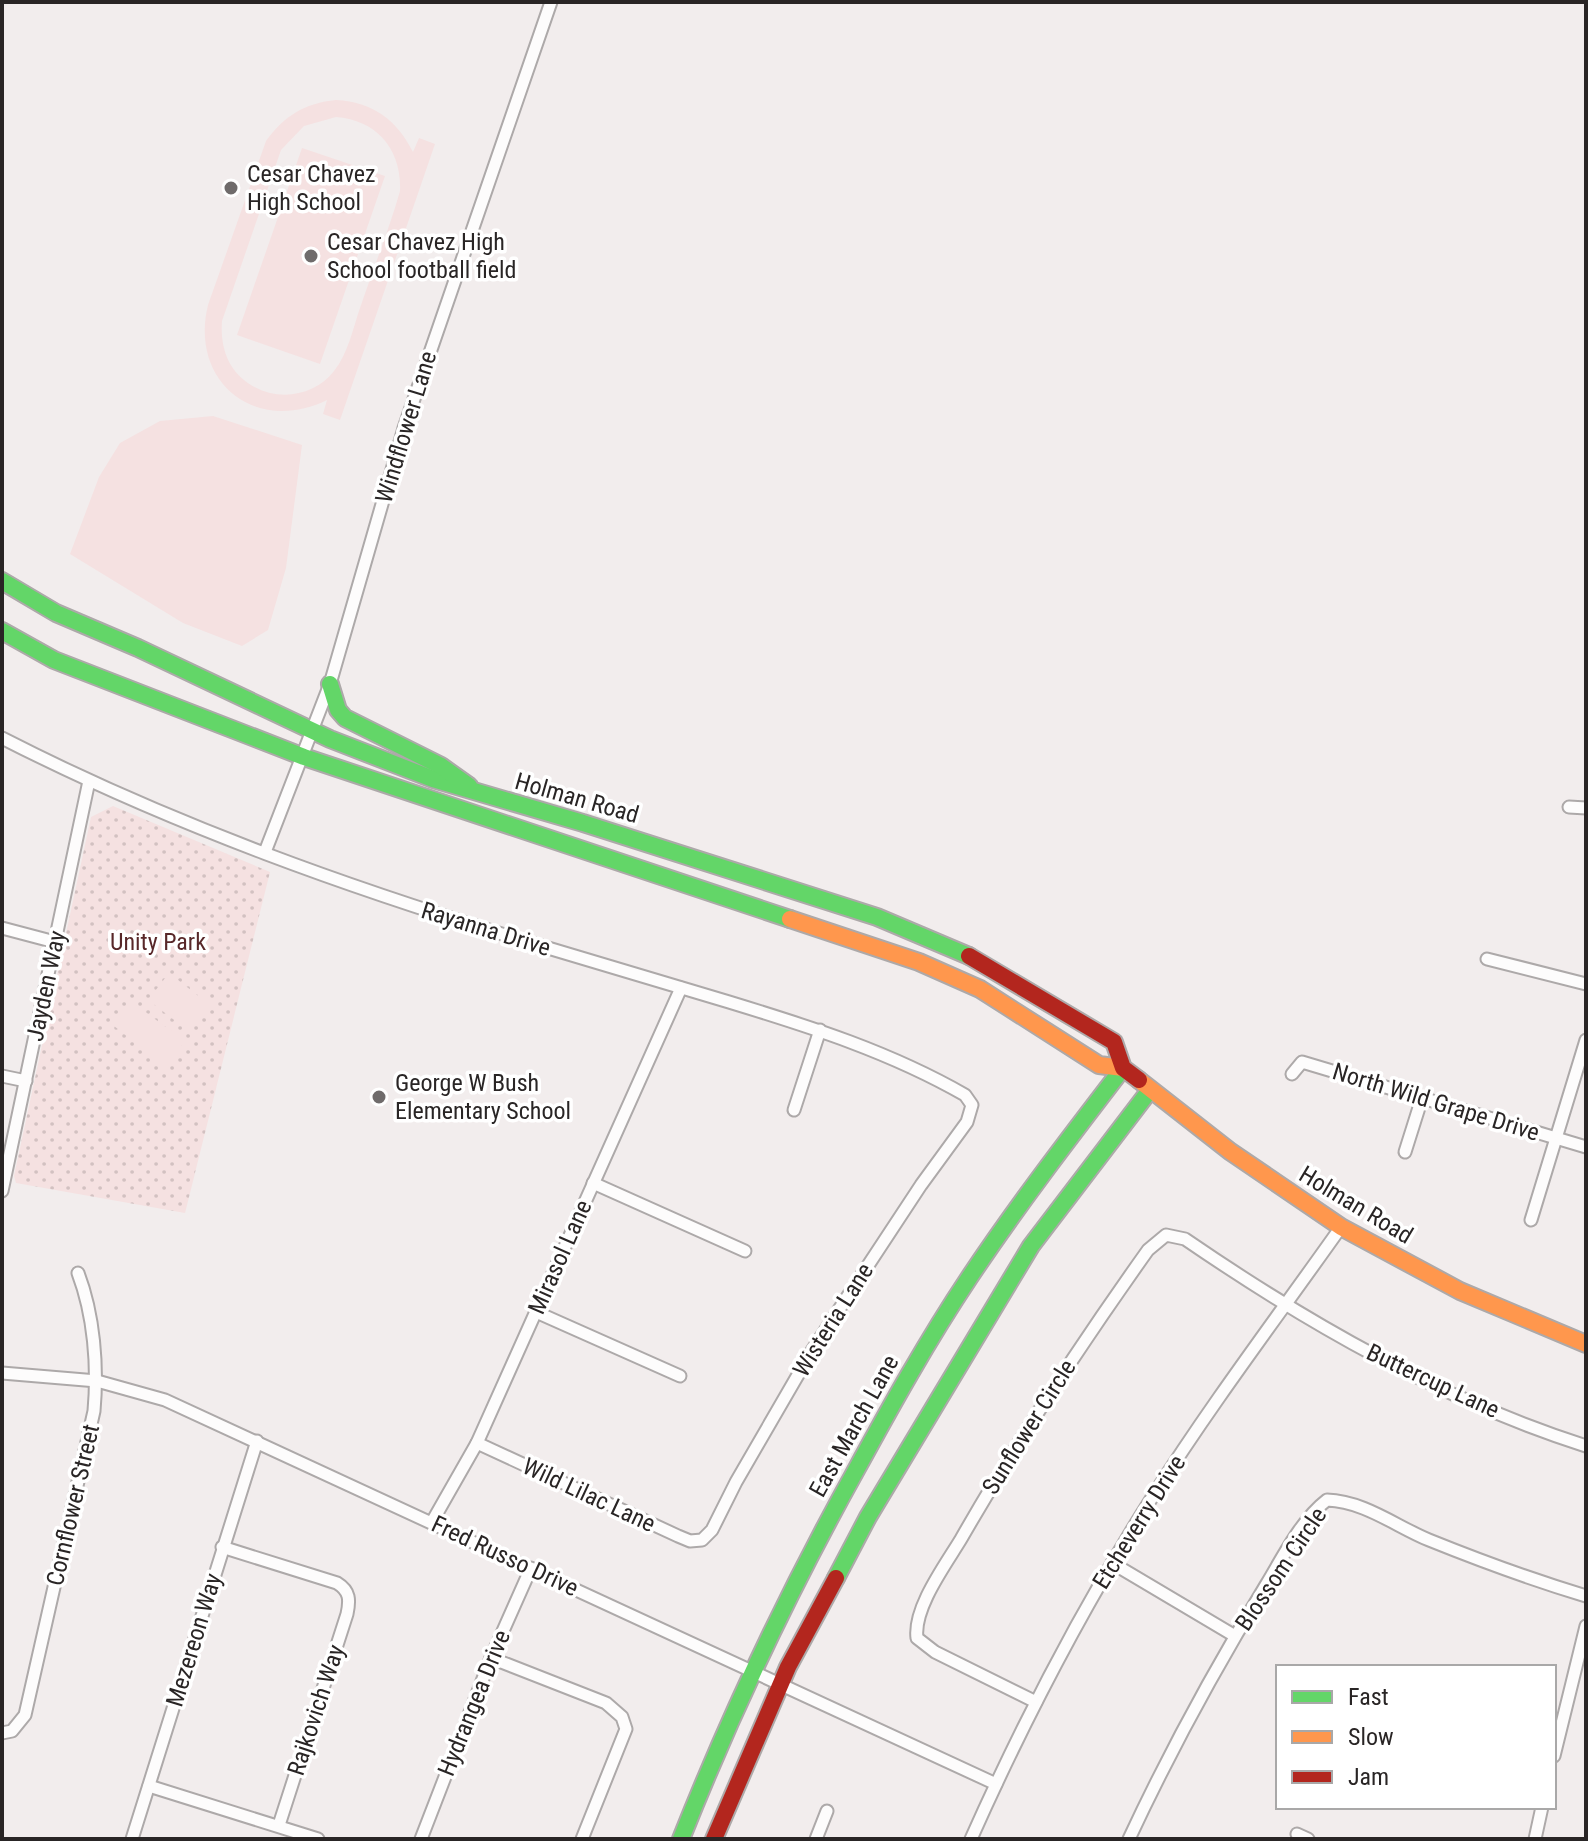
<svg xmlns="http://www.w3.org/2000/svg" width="1588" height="1841" font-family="'Roboto Condensed',sans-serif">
<defs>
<pattern id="grass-dots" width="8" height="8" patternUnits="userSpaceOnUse" patternTransform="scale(2)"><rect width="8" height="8" fill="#f5e1e1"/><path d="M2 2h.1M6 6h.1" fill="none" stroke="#d2c1c1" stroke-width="1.8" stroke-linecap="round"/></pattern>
</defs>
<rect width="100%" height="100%" fill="#f2eded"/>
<path fill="url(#grass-dots)" d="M113,806L270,872L185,1213L16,1183L14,1176L91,817Z"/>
<g fill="#f5e1e1" fill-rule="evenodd">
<path d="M336,100C373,102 397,120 413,152L419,138L435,144L340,420L323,414L327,400C256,435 189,382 208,305L266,141C284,116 305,103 336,100ZM336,117C377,120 402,150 400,191C389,230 373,269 360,308C353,328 348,354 334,371C315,396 278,402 251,385C228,371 220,347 222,321L281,150L304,126Z"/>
<path d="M302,148L385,176L320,364L237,335Z"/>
<path d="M213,416L302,445L286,568L268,630L242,646L183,623L70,554L99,477L120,443L160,421Z"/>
<path d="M169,973L210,1005L190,1032L148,1000Z"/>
<path d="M133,1003L185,1041L166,1067L114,1026Z"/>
</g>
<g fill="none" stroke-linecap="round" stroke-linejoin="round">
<defs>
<g id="street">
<path d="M2,738C172,825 355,890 538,945C602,964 665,983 729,1002C811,1027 890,1052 965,1095L972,1105L967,1122L921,1185L813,1349L736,1482L712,1530L702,1540L690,1541L678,1536L477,1443"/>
<path d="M1569,807L1586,808"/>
<path d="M265,852L330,684L404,428L551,2"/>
<path d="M2,928L55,942"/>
<path d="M1487,959L1586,984"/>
<path d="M1292,1074L1302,1062L1586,1147"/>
<path d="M2,1076L26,1081"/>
<path d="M794,1110L820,1030"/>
<path d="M1405,1152L1422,1098"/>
<path d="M593,1183L745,1251"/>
<path d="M2,1191L89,781"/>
<path d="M1531,1220L1586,1040"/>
<path d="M536,1312L680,1376"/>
<path d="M2,1373L97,1381L165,1400L996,1784"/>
<path d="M432,1522L477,1443L681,988"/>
<path d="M222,1547L337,1583C350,1591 350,1600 347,1614L279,1825"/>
<path d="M1112,1563L1235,1636"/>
<path d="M491,1658L606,1703L622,1717L626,1729L582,1839"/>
<path d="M1036,1702L935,1652L917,1638C913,1608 946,1564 961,1539C1019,1438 1081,1344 1148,1250L1166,1235L1185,1239C1309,1324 1442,1400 1586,1446"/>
<path d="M2,1733L12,1731L25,1715L94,1411C98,1366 94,1315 78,1273"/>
<path d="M1554,1756L1586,1626"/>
<path d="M149,1786L318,1839"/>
<path d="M1297,1834L1308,1839"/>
<path d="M132,1839L257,1441"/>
<path d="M421,1839L491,1658L531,1568"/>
<path d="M816,1839L827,1811"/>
<path d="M971,1839C1024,1720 1084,1605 1153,1496C1212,1403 1278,1316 1341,1227"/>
<path d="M1129,1839C1170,1751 1216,1667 1266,1585C1283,1557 1301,1520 1327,1500C1364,1501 1397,1527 1429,1540C1481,1561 1533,1580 1586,1596"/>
<path d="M1535,1839L1542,1807"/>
</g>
<g id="fast">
<path d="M2,581L56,613L138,648L330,739L433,779L583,823L877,917L969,956"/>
<path d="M2,631L54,660L304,757L790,919"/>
<path d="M330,684L338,710L345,718L441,766L469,786"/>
<path d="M836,1578L868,1517L1031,1246L1150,1090"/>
<path d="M681,1839C731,1713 789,1591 855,1472C891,1406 927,1341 969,1278C1017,1206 1070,1137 1123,1068"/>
</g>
<g id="slow">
<path d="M790,919L919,962L980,989L1099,1065L1123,1068"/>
<path d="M1139,1080L1231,1152L1341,1227L1460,1291L1586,1344"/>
</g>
<g id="jam">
<path d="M969,956L1114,1042L1123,1068L1139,1080"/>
<path d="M714,1839L788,1667L836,1578"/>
</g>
</defs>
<use href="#street" stroke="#ada9a9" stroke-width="15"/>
<use href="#fast" stroke="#ada9a9" stroke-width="20"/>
<use href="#slow" stroke="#ada9a9" stroke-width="20"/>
<use href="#jam" stroke="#ada9a9" stroke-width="20"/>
<use href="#street" stroke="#fdfcfc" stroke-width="11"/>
<use href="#fast" stroke="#63d668" stroke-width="16"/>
<use href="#slow" stroke="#ff974d" stroke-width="16"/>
<use href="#jam" stroke="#b3261e" stroke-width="16"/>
</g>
<g fill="#6f6b6b" stroke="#fff" stroke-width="3">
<circle cx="231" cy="188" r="8"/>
<circle cx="311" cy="256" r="8"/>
<circle cx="379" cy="1097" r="8"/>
</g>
<g text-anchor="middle" stroke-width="7" stroke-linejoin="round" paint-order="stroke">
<g font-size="24" fill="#292525" stroke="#fff" text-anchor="start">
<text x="247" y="182">Cesar Chavez<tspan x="247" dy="28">High School</tspan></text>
<text x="327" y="250">Cesar Chavez High<tspan x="327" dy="28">School football field</tspan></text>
<text x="395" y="1091">George W Bush<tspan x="395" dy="28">Elementary School</tspan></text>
</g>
<g font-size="24" fill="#292525" stroke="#fff">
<text transform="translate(406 427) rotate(-73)" y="8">Windflower Lane</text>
<text transform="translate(577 798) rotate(16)" y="8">Holman Road</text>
<text transform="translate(486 929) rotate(17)" y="8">Rayanna Drive</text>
<text transform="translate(46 986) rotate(-78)" y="8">Jayden Way</text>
<text transform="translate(1436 1102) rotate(17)" y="8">North Wild Grape Drive</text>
<text transform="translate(1356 1205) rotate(31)" y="8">Holman Road</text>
<text transform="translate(560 1257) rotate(-66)" y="8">Mirasol Lane</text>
<text transform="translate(833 1320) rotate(-58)" y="8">Wisteria Lane</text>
<text transform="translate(1433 1381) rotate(25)" y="8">Buttercup Lane</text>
<text transform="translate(854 1426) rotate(-61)" y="8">East March Lane</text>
<text transform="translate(1029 1427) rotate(-58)" y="8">Sunflower Circle</text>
<text transform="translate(589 1495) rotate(25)" y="8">Wild Lilac Lane</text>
<text transform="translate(73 1505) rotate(-77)" y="8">Cornflower Street</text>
<text transform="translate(1139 1522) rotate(-58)" y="8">Etcheverry Drive</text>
<text transform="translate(505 1556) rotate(25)" y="8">Fred Russo Drive</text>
<text transform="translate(1281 1569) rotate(-56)" y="8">Blossom Circle</text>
<text transform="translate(194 1640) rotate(-73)" y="8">Mezereon Way</text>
<text transform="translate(474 1703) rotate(-68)" y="8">Hydrangea Drive</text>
<text transform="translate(316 1710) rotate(-72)" y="8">Rajkovich Way</text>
</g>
<g font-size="24" fill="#582729" stroke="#fff">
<text x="158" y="950">Unity Park</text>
</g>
</g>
<rect width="1588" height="1841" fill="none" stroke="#292525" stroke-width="8"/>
<rect x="1276" y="1665" width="280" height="144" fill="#ffffff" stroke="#a9a8a8" stroke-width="2"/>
<rect x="1292" y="1691" width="40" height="12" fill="#63d668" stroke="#a9a8a8" stroke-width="2"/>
<text x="1348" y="1705" font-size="24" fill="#292525">Fast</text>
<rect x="1292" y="1731" width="40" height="12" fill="#ff974d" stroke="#a9a8a8" stroke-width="2"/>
<text x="1348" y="1745" font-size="24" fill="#292525">Slow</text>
<rect x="1292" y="1771" width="40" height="12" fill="#b3261e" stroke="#a9a8a8" stroke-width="2"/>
<text x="1348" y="1785" font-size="24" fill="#292525">Jam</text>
</svg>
